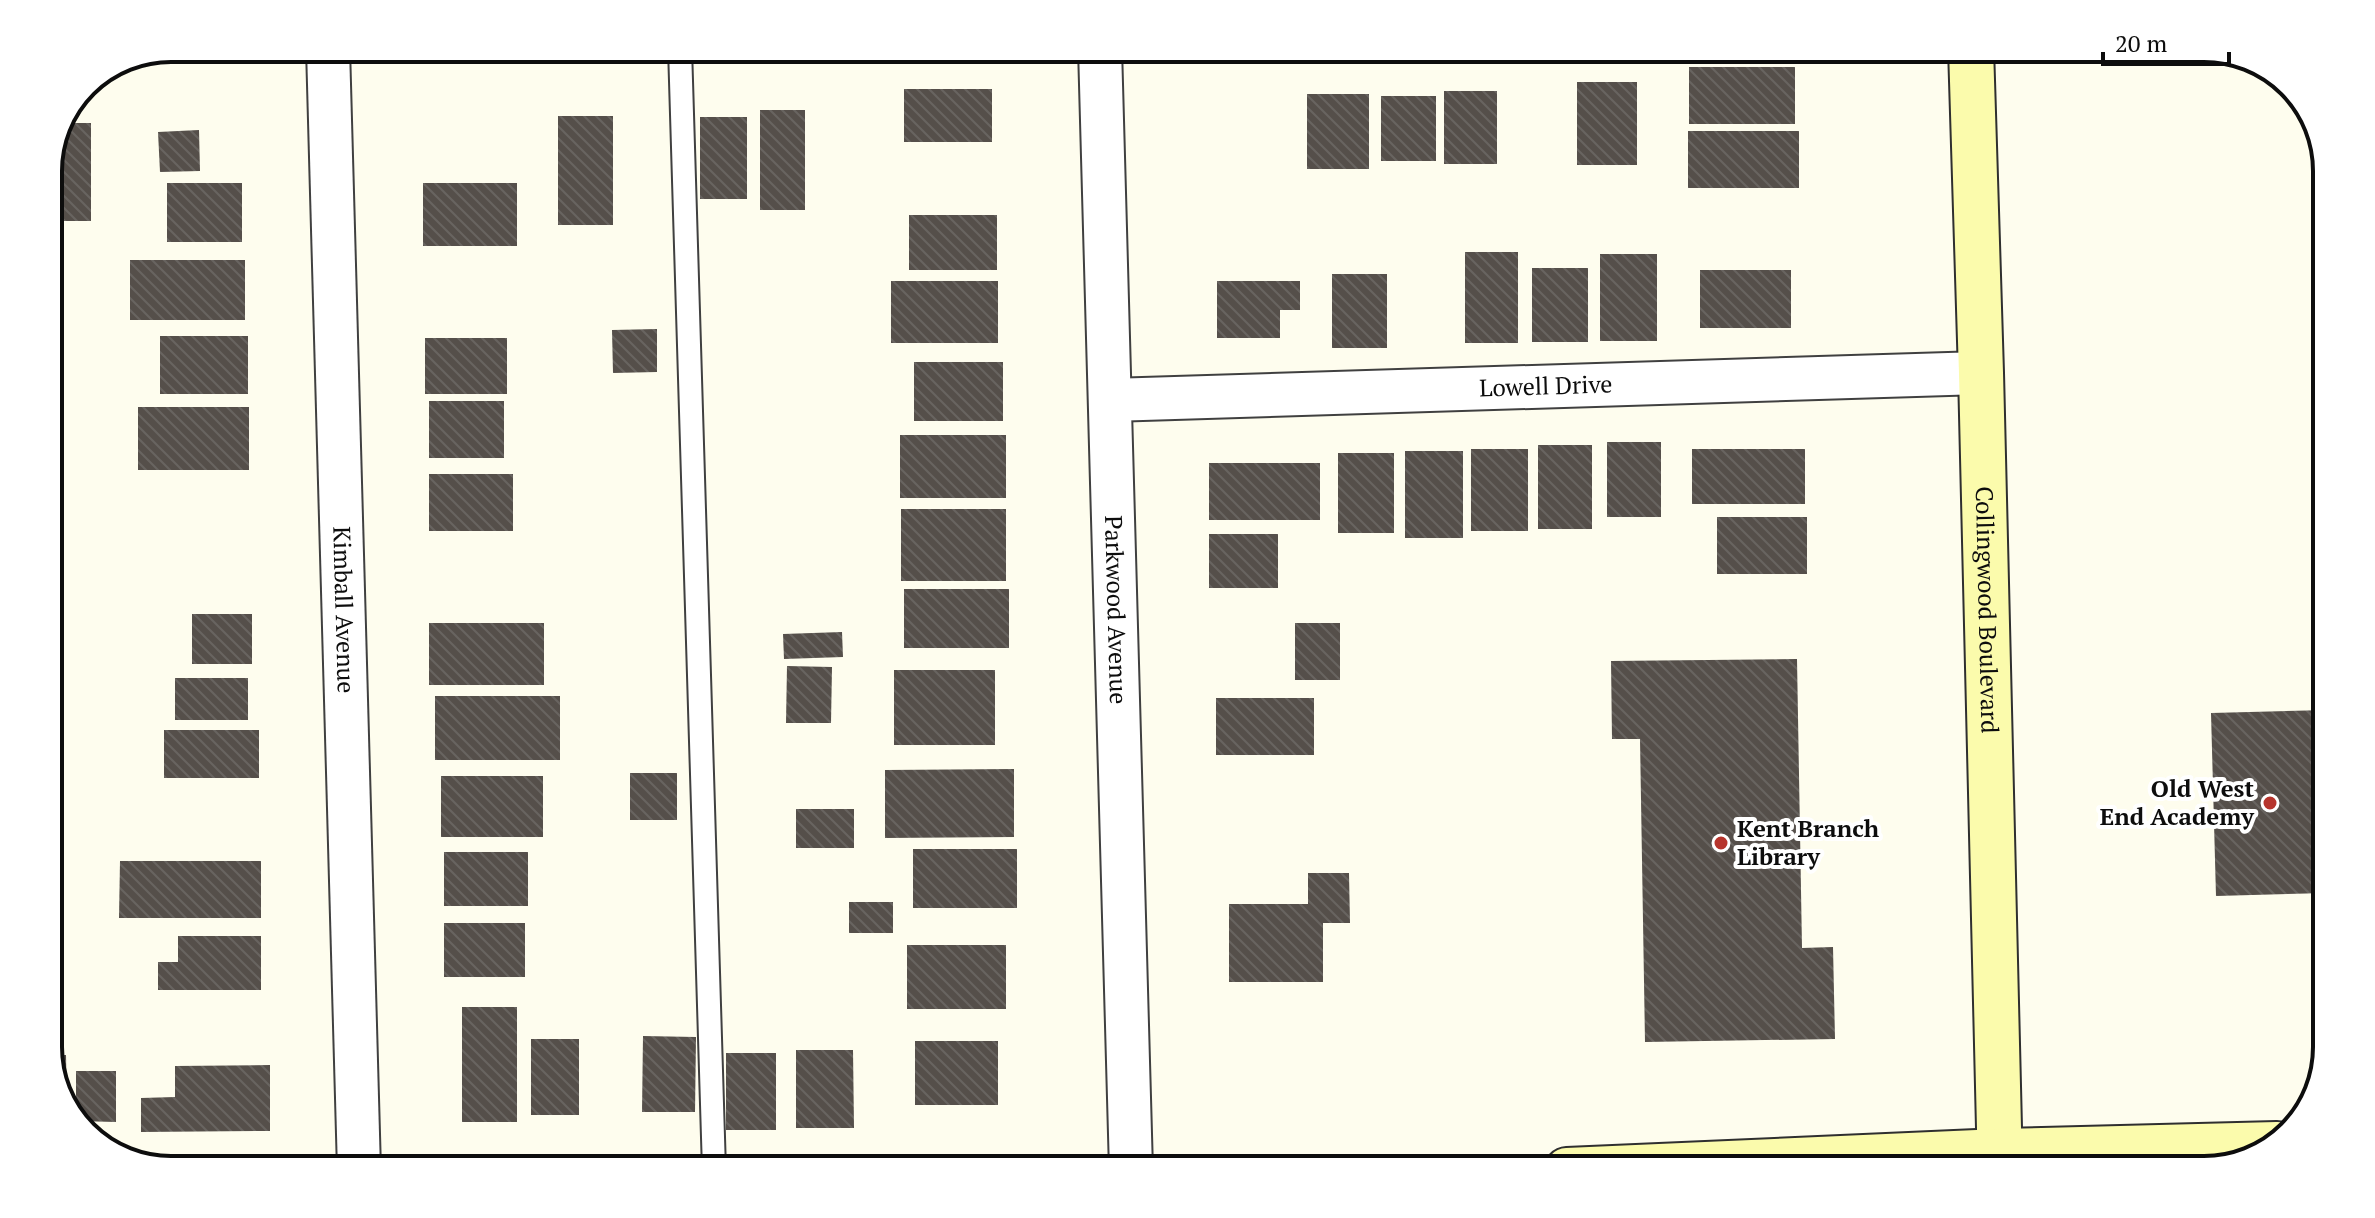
<svg xmlns="http://www.w3.org/2000/svg" width="2375" height="1218" font-family="'PT Serif',serif">
<defs>
<pattern id="building-back-hatch" width="6" height="6" patternUnits="userSpaceOnUse" patternTransform="scale(2)"><rect width="6" height="6" fill="#554f4a"/><path d="M-1 5l2 2M0 0l6 6M5-1l2 2" fill="none" stroke="#686460"/></pattern>
</defs>
<rect width="100%" height="100%" fill="#fefdee"/>
<g fill="url(#building-back-hatch)">
<rect x="1689" y="67" width="106" height="57"/>
<rect x="1577" y="82" width="60" height="83"/>
<rect x="904" y="89" width="88" height="53"/>
<rect x="1444" y="91" width="53" height="73"/>
<rect x="1307" y="94" width="62" height="75"/>
<rect x="1381" y="96" width="55" height="65"/>
<rect x="760" y="110" width="45" height="100"/>
<rect x="558" y="116" width="55" height="109"/>
<rect x="700" y="117" width="47" height="82"/>
<path d="M67,123H91V221H48V164Z"/>
<path d="M199,130L200,171L160,172L158,132Z"/>
<rect x="1688" y="131" width="111" height="57"/>
<rect x="167" y="183" width="75" height="59"/>
<rect x="423" y="183" width="94" height="63"/>
<rect x="909" y="215" width="88" height="55"/>
<rect x="1465" y="252" width="53" height="91"/>
<rect x="1600" y="254" width="57" height="87"/>
<rect x="130" y="260" width="115" height="60"/>
<rect x="1532" y="268" width="56" height="74"/>
<rect x="1700" y="270" width="91" height="58"/>
<rect x="1332" y="274" width="55" height="74"/>
<rect x="891" y="281" width="107" height="62"/>
<path d="M1217,281H1300V310H1280V338H1217Z"/>
<path d="M657,329V372L613,373L612,330Z"/>
<rect x="160" y="336" width="88" height="58"/>
<rect x="425" y="338" width="82" height="56"/>
<rect x="914" y="362" width="89" height="59"/>
<rect x="429" y="401" width="75" height="57"/>
<rect x="138" y="407" width="111" height="63"/>
<rect x="900" y="435" width="106" height="63"/>
<rect x="1607" y="442" width="54" height="75"/>
<rect x="1538" y="445" width="54" height="84"/>
<rect x="1471" y="449" width="57" height="82"/>
<rect x="1692" y="449" width="113" height="55"/>
<rect x="1405" y="451" width="58" height="87"/>
<rect x="1338" y="453" width="56" height="80"/>
<rect x="1209" y="463" width="111" height="57"/>
<rect x="429" y="474" width="84" height="57"/>
<rect x="901" y="509" width="105" height="72"/>
<rect x="1717" y="517" width="90" height="57"/>
<rect x="1209" y="534" width="69" height="54"/>
<rect x="904" y="589" width="105" height="59"/>
<rect x="192" y="614" width="60" height="50"/>
<rect x="429" y="623" width="115" height="62"/>
<rect x="1295" y="623" width="45" height="57"/>
<path d="M842,632L843,657L784,659L783,634Z"/>
<path d="M1797,659L1802,948L1833,947L1835,1039L1645,1042L1640,739H1612L1611,661Z"/>
<path d="M787,666L832,667L831,723H786Z"/>
<rect x="894" y="670" width="101" height="75"/>
<rect x="175" y="678" width="73" height="42"/>
<rect x="435" y="696" width="125" height="64"/>
<rect x="1216" y="698" width="98" height="57"/>
<path d="M2327,710V893L2216,896L2211,713Z"/>
<rect x="164" y="730" width="95" height="48"/>
<path d="M1014,769V837L885,838V770Z"/>
<rect x="630" y="773" width="47" height="47"/>
<rect x="441" y="776" width="102" height="61"/>
<rect x="796" y="809" width="58" height="39"/>
<rect x="913" y="849" width="104" height="59"/>
<rect x="444" y="852" width="84" height="54"/>
<path d="M120,861H261V918H119Z"/>
<path d="M1308,873H1349L1350,923H1323V982H1229V904H1308Z"/>
<rect x="849" y="902" width="44" height="31"/>
<rect x="444" y="923" width="81" height="54"/>
<path d="M178,936H261V990H158V962H178Z"/>
<rect x="48" y="941" width="11" height="57"/>
<rect x="907" y="945" width="99" height="64"/>
<rect x="462" y="1007" width="55" height="115"/>
<path d="M643,1036L696,1037L695,1112H642Z"/>
<rect x="531" y="1039" width="48" height="76"/>
<rect x="915" y="1041" width="83" height="64"/>
<path d="M796,1050H853L854,1128H796Z"/>
<rect x="726" y="1053" width="50" height="77"/>
<path d="M48,1055H66L67,1107H66Z"/>
<path d="M270,1065V1131L141,1132V1098L175,1097V1066Z"/>
<path d="M76,1071H116V1122L76,1121Z"/>
</g>
<g fill="none" stroke-linecap="round" stroke-linejoin="round">
<defs>
<path id="lane" d="M680,48L714,1170"/>
<g id="street">
<path id="s1" d="M328,48L359,1170"/>
<path id="s2" d="M1100,48L1131,1170"/>
<path id="s3" d="M1110,400L1981,373"/>
</g>
<g id="secondary">
<path id="s4" d="M1971,48L1981,373L2000,1170"/>
<path d="M1567,1170L2000,1151L2277,1144"/>
</g>
</defs>
<use href="#lane" stroke="#404040" stroke-width="26"/>
<use href="#street" stroke="#404040" stroke-width="46"/>
<use href="#secondary" stroke="#2f2f2f" stroke-width="48"/>
<use href="#lane" stroke="#fff" stroke-width="22"/>
<use href="#street" stroke="#fff" stroke-width="42"/>
<use href="#secondary" stroke="#fbfbac" stroke-width="44"/>
</g>
<g fill="#b6342c" stroke="#fff" stroke-width="3">
<circle cx="2270" cy="803" r="8"/>
<circle cx="1721" cy="843" r="8"/>
</g>
<g text-anchor="middle" stroke-width="8" stroke-linejoin="round" paint-order="stroke">
<g font-size="24" fill="#0d0d0d" stroke="#fff">
<text dy="8" stroke="none"><textPath href="#s3" startOffset="436">Lowell Drive</textPath></text>
<text dy="8" stroke="none"><textPath href="#s1" startOffset="562">Kimball Avenue</textPath></text>
<text dy="8" stroke="none"><textPath href="#s2" startOffset="562">Parkwood Avenue</textPath></text>
<text dy="8" stroke="none"><textPath href="#s4" startOffset="562">Collingwood Boulevard</textPath></text>
</g>
<g font-size="24" font-weight="bold" fill="#0d0d0d" stroke="#fff" text-anchor="end">
<text x="2254" y="797">Old West<tspan x="2254" dy="28">End Academy</tspan></text>
<text x="1737" y="837" text-anchor="start">Kent Branch<tspan x="1737" dy="28">Library</tspan></text>
</g>
</g>
<path d="M0 0H2375V1218H0ZM171 62H2204A109 109 0 0 1 2313 171V1047A109 109 0 0 1 2204 1156H171A109 109 0 0 1 62 1047V171A109 109 0 0 1 171 62Z" fill="#fff" fill-rule="evenodd"/>
<path fill="none" stroke="#0d0d0d" stroke-width="4" d="M171 62H2204A109 109 0 0 1 2313 171V1047A109 109 0 0 1 2204 1156H171A109 109 0 0 1 62 1047V171A109 109 0 0 1 171 62Z"/>
<path d="M2103 52v12h126v-12" fill="none" stroke="#0d0d0d" stroke-width="4"/>
<text x="2115" y="52" font-size="24" fill="#0d0d0d" stroke="#ffffff" stroke-width="6" paint-order="stroke">20 m</text>
</svg>
